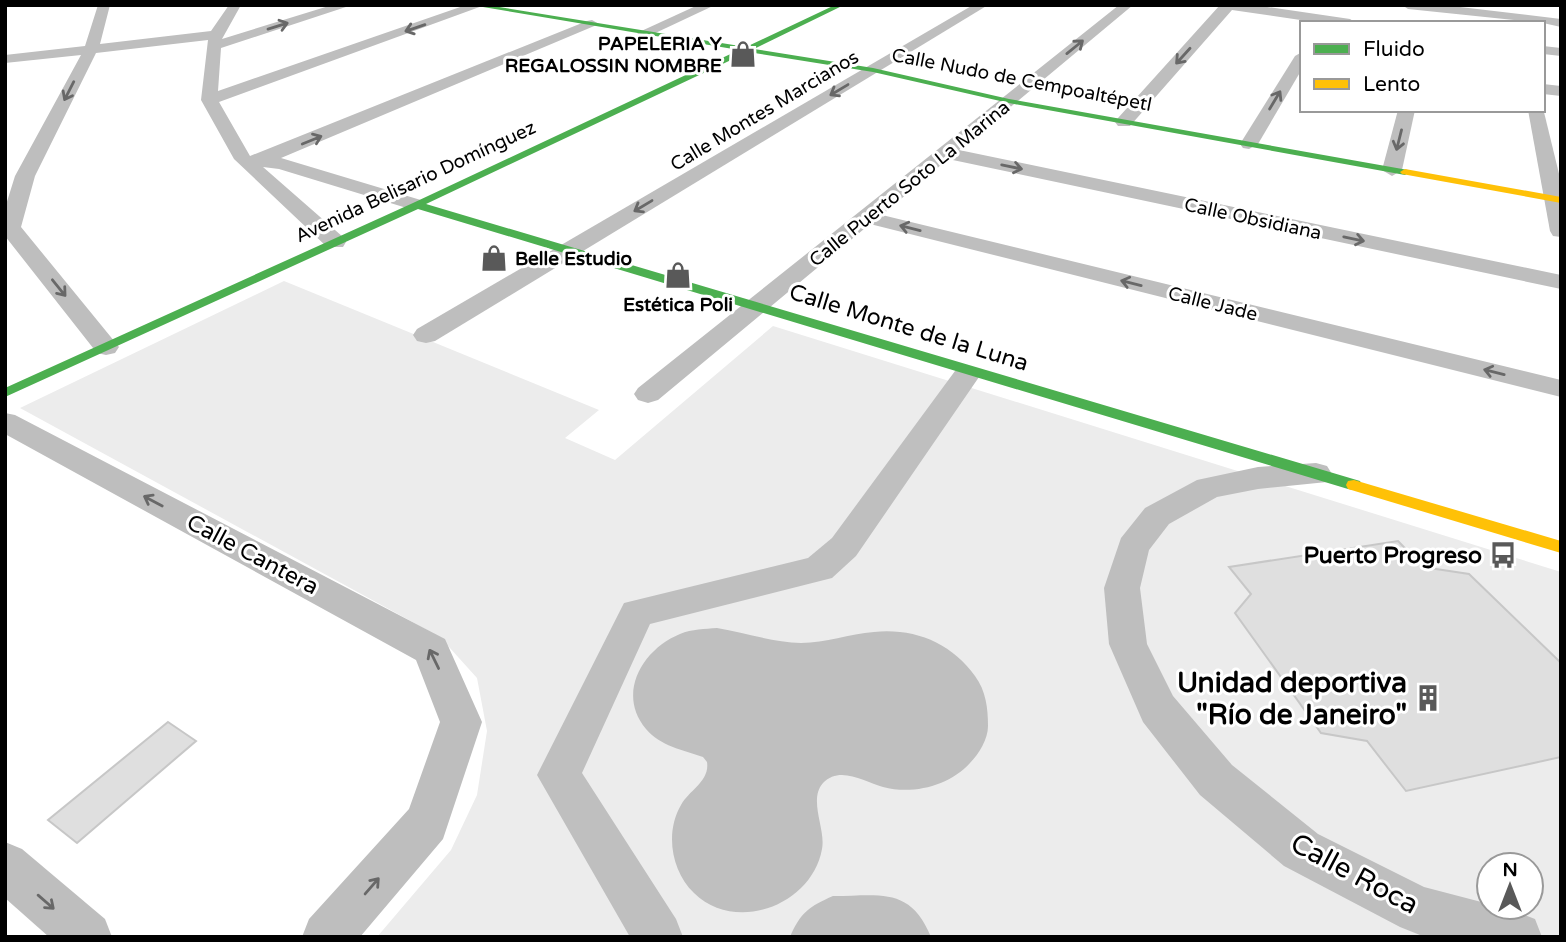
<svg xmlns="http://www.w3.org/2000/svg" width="1566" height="942" font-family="'Varela Round',sans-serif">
<rect width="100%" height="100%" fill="#fff"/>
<path fill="#ececec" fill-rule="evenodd" d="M284,281L599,410L565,438L615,460L773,326L1561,572V937H377L451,850L477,795L487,731L477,678L440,637L20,408ZM1489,865H1531V907H1489Z"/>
<path fill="#bfbfbf" d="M717,628C745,633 773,642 801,643C826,643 849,634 874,632C915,628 951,643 975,676C986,691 988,708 988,726C988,739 979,754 970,763C949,786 913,795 883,787C865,782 840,765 823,783C808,800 826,829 822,849C812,905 736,934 694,893C671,871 665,832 681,805C689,790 710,781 707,762L703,757C683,750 660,746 646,729C616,693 643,649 680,634C692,629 705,629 717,628Z"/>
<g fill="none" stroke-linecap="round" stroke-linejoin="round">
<g fill="#bfbfbf" fill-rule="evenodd">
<path d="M965,369L975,371L979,377L856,556L832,578L650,624L582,773L676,919L683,937H630L537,775L624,603L808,558L832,538L955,371Z"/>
<path d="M833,896C880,896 910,886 931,937H790C800,913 810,906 833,896Z"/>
</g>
</g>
<g fill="#dfdfdf" stroke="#c7c7c7" stroke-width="2">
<path d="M1398,541L1423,567L1469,574L1561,663V757L1406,791L1367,741L1321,733L1235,613L1251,594L1229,567Z"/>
<path d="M168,722L196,741L77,843L48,820Z"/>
</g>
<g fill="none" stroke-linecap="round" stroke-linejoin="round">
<g fill="#bebebe" fill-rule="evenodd">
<path d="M98,5H110L100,44L211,31L229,5H241L222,39L332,5H352L221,48L218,91L466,5H485L219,102L250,156L587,21L592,20L599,24L281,158L424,201L427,205L424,209H410L279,169L263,167L343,237L346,242L343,247H327L234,159L201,100L208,40L96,53L35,176L21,227L119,347L115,353L106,355L97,353L5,236V208L15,176L81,55L5,63V55L85,46Z"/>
<path d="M698,5H715L649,36L644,37L637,33Z"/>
<path d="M973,5H988L435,341L426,343L417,341L413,335L417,329Z"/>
<path d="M1119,5H1133L959,150L1561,275V289L948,159L882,215L1561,380V397L870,224L658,400L648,403L638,400L634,394L638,388Z"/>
<path d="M1220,5H1254L1350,19L1356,23H1321L1232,10L1130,126H1118L1115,122L1118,118Z"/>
<path d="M1402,5H1443L1561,19V27L1543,23L1408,9Z"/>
<path d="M1543,46L1561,48V56L1543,54Z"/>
<path d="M1302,52V69L1258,144L1249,149L1243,148L1240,144L1295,56Z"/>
<path d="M1543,84L1561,86V96L1543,94Z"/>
<path d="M1543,108L1561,182V237L1553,236L1550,231L1528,110Z"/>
<path d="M1398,110H1415L1402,170L1392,176L1382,170Z"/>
<path d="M5,413L15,415L445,639L482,722L443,839L360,937H302L309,919L409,809L440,722L416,660L5,434Z"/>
<path d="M1316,463L1327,466L1332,474L1327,482L1258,489L1217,497L1169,524L1149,550L1140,588L1147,644L1173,696L1232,765L1318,834L1424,887L1489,904V907L1517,912L1535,919L1542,937H1425L1400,927L1284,866L1200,795L1143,722L1109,644L1104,588L1121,538L1145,508L1197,480L1258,467Z"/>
<path d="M5,842L22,849L105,919L112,937H49L5,898Z"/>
</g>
<path fill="#4caf50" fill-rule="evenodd" d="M471,5H487L746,47L835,5H844L754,49L873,68L1009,99L1408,170L1410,172L1405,175L1009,103L873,72L748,52L426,204L1360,481L1362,485L1354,490L1348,489L418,209L5,397V388L413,203L739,50Z"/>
<g fill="#ffc107" fill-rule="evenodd">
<path d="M1405,169L1561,197V203L1402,174L1400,172Z"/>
<path d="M1354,480L1561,541V553L1348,489L1346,485L1348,481Z"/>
</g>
</g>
<defs><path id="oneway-shaft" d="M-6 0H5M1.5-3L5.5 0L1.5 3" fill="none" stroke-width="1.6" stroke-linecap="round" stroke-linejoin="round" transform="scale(1.75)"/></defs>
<g stroke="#686868">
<use href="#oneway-shaft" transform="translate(278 26) rotate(-17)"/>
<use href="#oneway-shaft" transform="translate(415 28) rotate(161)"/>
<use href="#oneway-shaft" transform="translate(1075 47) rotate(-39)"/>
<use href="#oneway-shaft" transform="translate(1183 56) rotate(132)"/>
<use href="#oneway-shaft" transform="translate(839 90) rotate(149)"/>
<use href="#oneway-shaft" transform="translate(69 91) rotate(117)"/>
<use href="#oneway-shaft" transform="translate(1275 100) rotate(-59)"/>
<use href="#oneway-shaft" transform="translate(312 140) rotate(-22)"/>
<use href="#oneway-shaft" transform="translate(1399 140) rotate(104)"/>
<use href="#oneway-shaft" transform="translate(1012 167) rotate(12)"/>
<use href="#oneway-shaft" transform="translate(643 206) rotate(149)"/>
<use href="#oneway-shaft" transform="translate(910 228) rotate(-166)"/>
<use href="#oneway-shaft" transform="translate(1354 239) rotate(12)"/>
<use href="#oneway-shaft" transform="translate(1131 283) rotate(-166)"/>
<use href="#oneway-shaft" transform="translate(59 288) rotate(51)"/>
<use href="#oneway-shaft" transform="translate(1494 372) rotate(-166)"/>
<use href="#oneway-shaft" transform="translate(153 501) rotate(-152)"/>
<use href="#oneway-shaft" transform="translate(434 659) rotate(-116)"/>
<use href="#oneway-shaft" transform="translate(372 886) rotate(-49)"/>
<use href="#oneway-shaft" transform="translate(46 902) rotate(41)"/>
</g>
<defs>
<symbol id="shop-bare" viewBox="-9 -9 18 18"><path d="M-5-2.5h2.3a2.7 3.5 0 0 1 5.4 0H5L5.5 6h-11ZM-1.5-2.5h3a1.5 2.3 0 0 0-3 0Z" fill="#595959" stroke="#fff" stroke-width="2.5" paint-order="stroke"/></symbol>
<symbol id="bus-bare" viewBox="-9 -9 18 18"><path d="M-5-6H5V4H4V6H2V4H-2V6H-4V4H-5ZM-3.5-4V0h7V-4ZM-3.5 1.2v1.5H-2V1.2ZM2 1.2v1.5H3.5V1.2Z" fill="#595959" stroke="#fff" stroke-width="2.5" paint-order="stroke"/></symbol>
<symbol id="building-bare" viewBox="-9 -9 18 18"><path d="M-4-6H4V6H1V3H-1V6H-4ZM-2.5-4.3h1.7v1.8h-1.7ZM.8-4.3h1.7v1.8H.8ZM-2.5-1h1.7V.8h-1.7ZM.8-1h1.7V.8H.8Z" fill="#595959" stroke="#fff" stroke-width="2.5" paint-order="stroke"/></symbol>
</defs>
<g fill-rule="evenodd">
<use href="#shop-bare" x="724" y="35" width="38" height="38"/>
<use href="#shop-bare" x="475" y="239" width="38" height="38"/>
<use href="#shop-bare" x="659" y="256" width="38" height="38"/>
<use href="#bus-bare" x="1484" y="536" width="38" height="38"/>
<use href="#building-bare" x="1409" y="679" width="38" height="38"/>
</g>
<g text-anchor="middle" stroke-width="6" stroke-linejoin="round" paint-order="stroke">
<g font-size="19" font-weight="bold" fill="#000" stroke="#fff" text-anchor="end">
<text x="722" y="50">PAPELERIA Y<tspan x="722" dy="22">REGALOSSIN NOMBRE</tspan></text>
<text x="515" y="265" text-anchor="start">Belle Estudio</text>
<text x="678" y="311" text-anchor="middle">Estética Poli</text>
</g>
<g font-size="19" fill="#000" stroke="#fff">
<text transform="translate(1022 79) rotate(11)" y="7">Calle Nudo de Cempoaltépetl</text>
<text transform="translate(764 110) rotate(-31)" y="7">Calle Montes Marcianos</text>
<text transform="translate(415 181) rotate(-25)" y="7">Avenida Belisario Domínguez</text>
<text transform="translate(909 183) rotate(-39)" y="7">Calle Puerto Soto La Marina</text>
<text transform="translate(1253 218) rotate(12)" y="7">Calle Obsidiana</text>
<text transform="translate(1213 303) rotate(14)" y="7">Calle Jade</text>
</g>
<g font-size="23" fill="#000" stroke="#fff">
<text transform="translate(909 327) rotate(17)" y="8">Calle Monte de la Luna</text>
<text transform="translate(253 554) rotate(28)" y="8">Calle Cantera</text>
</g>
<g font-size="23" font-weight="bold" fill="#000" stroke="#fff" text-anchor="end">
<text x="1482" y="563">Puerto Progreso</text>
</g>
<g font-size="28" font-weight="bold" fill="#000" stroke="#fff" text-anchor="end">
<text x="1407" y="692">Unidad deportiva<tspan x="1407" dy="32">"Río de Janeiro"</tspan></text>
</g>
<g font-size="28" fill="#000" stroke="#fff">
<text transform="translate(1355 873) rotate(28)" y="10">Calle Roca</text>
</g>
</g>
<rect width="1566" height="942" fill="none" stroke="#000000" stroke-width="14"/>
<rect x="1300" y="21" width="245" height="91" fill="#ffffff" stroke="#999999" stroke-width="2"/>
<rect x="1314" y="44" width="35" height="10" fill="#4caf50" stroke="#999999" stroke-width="2"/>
<text x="1363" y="56" font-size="21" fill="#000000">Fluido</text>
<rect x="1314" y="79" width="35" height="10" fill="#ffc107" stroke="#999999" stroke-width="2"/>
<text x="1363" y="91" font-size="21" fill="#000000">Lento</text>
<g transform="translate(1510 886)"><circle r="33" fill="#ffffff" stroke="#999999" stroke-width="2"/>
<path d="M0-5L12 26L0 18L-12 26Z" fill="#595959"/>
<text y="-10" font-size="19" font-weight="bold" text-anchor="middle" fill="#000000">N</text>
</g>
</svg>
